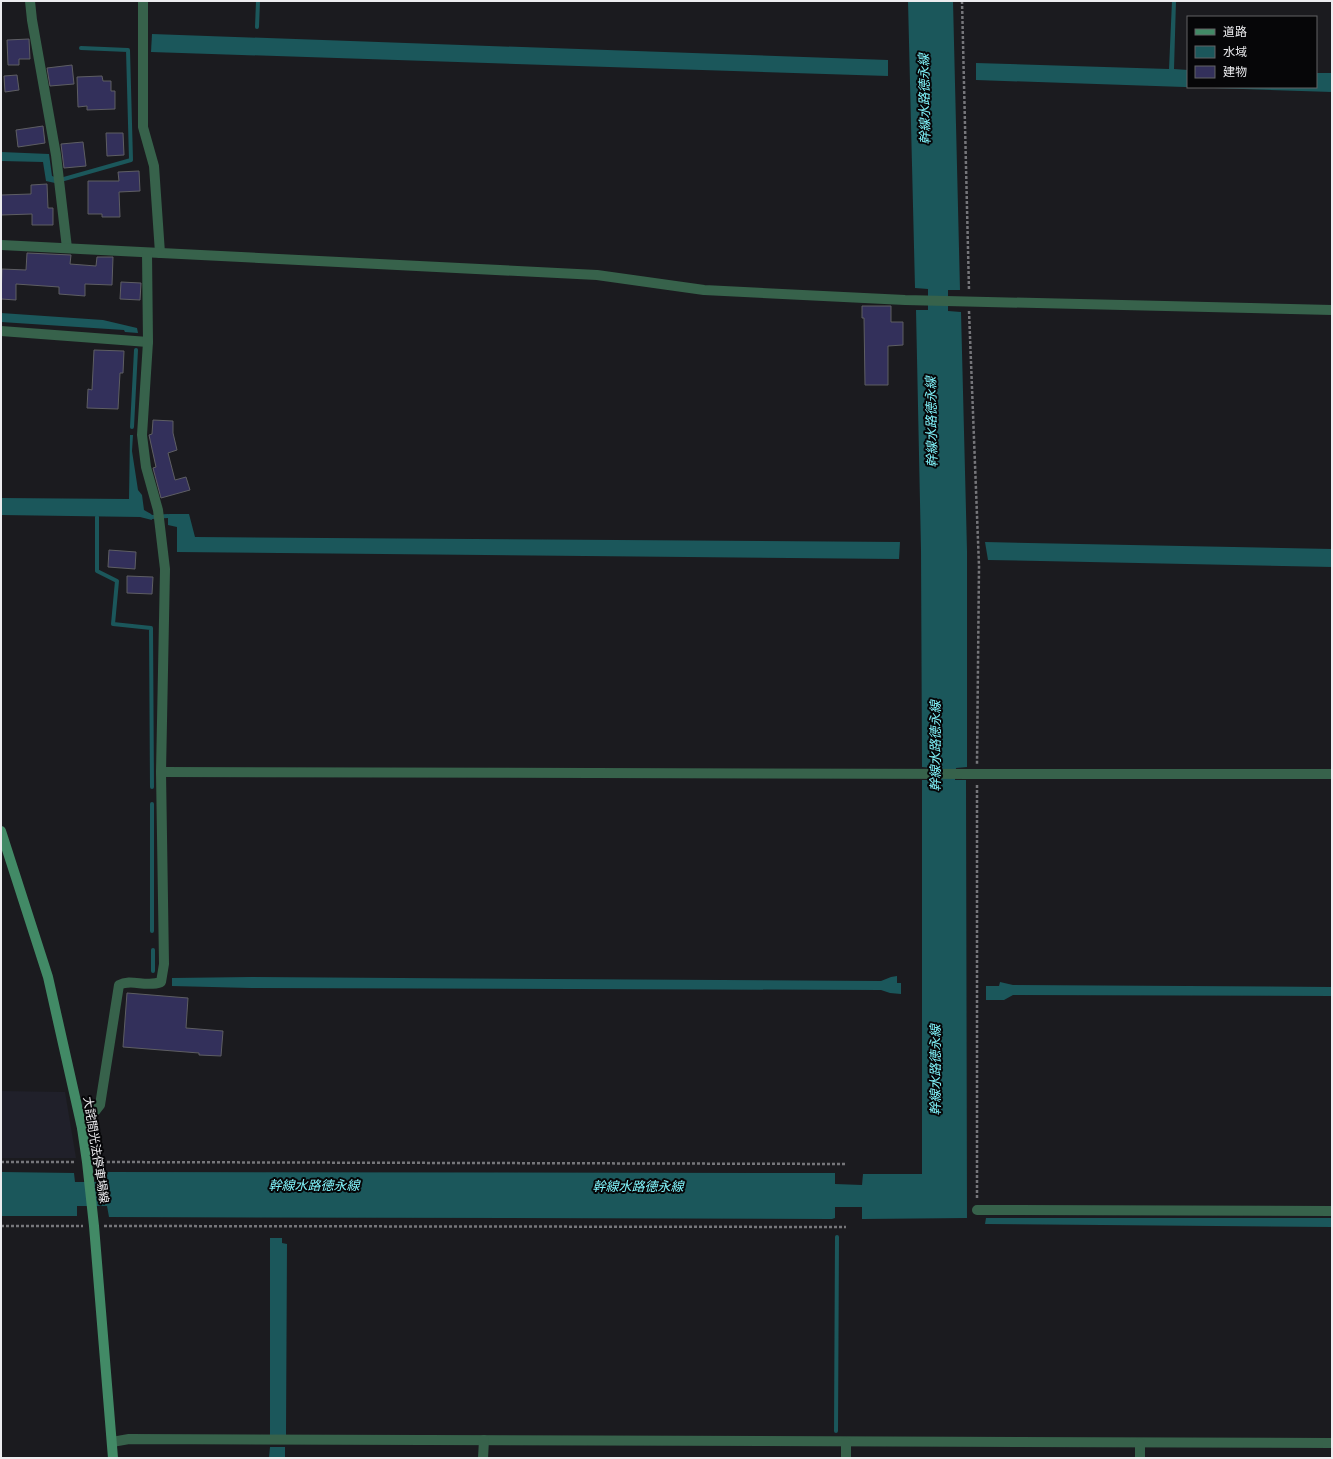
<svg xmlns="http://www.w3.org/2000/svg" width="1333" height="1459" font-family="Overpass,'Noto Sans JP',sans-serif">
<rect width="100%" height="100%" fill="#1b1b1f"/>
<path fill="#20202a" d="M1,1091L65,1092L76,1158H1Z"/>
<g fill="#1b575b">
<path d="M908,1H953L960,290H948V311L961,312L967,551V767L956,768L955,780H966L967,1218L862,1219V1207H835V1218L832,1219L109,1217L107,1206H77V1216H1V1172L74,1173L75,1182H105V1172L835,1173V1184L862,1185L863,1174H922V780H933V768L922,767L921,550L916,310H928V289L915,288Z"/>
<path d="M1172,1H1176L1174,69L1188,70V87H1316V73H1332V92L976,80V63L1169,69Z"/>
<path d="M152,34L888,60V76L151,52Z"/>
<path d="M1,152L49,154L52,176L55,177V183L46,181L43,162L1,161Z"/>
<path d="M1,313L103,320L137,328L138,333L125,332L124,330L1,322Z"/>
<path d="M130,435H133L132,451L138,490L142,495L144,510L151,514L152,520L140,517L1,515V498L129,499Z"/>
<path d="M169,514H189L195,537L900,542L899,559L177,552V527L168,525V516Z"/>
<path d="M985,542L1332,549V567L988,560Z"/>
<path d="M897,976V983H901V994L890,993L881,990L251,988L172,986V978L251,977L881,981L891,977Z"/>
<path d="M1000,982L1013,985L1332,987V996L1013,995L1004,1000H986V986H999Z"/>
<path d="M986,1218H1332V1227L985,1224Z"/>
<path d="M270,1238H282V1243L287,1244L286,1436H270Z"/>
<path d="M270,1447H285V1458H269Z"/>
</g>
<g fill="none" stroke-linecap="round" stroke-linejoin="round">
<g stroke="#1b575b" stroke-width="4">
<path d="M257,27L258,1"/>
<path d="M64,179L131,160L128,50L81,48"/>
<path d="M132,427L136,350"/>
<path d="M148,515L152,517L168,516"/>
<path d="M97,517V571L117,581L113,624L151,628L152,787"/>
<path d="M152,804V931"/>
<path d="M153,950V971"/>
<path d="M836,1431L837,1237"/>
</g>
</g>
<g fill="#33305b" stroke="#5e5e63">
<path d="M29,39L30,59H19V65H8L7,40Z"/>
<path d="M72,65L74,84L50,86L47,68Z"/>
<path d="M17,75L19,90L5,92L4,76Z"/>
<path d="M102,76L103,81H111V91H115V109L87,110V106L78,107L77,77Z"/>
<path d="M43,126L45,143L18,147L16,130Z"/>
<path d="M106,133H123L124,155L107,156Z"/>
<path d="M83,142L86,166L64,168L61,144Z"/>
<path d="M139,171L140,191L119,192L120,217H102V214H88V181H119L118,172Z"/>
<path d="M47,184L48,208H53V225H32V214L1,215V195L31,194V185Z"/>
<path d="M27,253L71,255L70,264L96,266L97,257H113L112,285L85,284V296L59,294V287L16,284V300L1,299L2,269L26,270Z"/>
<path d="M121,282L141,283L140,300L120,299Z"/>
<path d="M862,306H891V322H903V345L888,346V385H865L864,318H862Z"/>
<path d="M94,350L124,351L123,373H120L118,409L87,408L88,389L92,390Z"/>
<path d="M153,420L173,421V433L177,450L168,453L175,480L186,477L190,490L161,498L153,468L156,467L149,435L152,434Z"/>
<path d="M109,550L136,552L135,569L108,567Z"/>
<path d="M127,576L153,577L152,594L127,593Z"/>
<path d="M127,993L188,998L186,1028L223,1031L221,1056L199,1055V1053L123,1047Z"/>
</g>
<g fill="none" stroke-linecap="round" stroke-linejoin="round">
<g stroke="#76767a" stroke-width="2.5" stroke-dasharray="3 2" stroke-linecap="butt">
<path d="M962,1L969,290"/>
<path d="M969,311L979,566L977,764"/>
<path d="M977,785V1200"/>
<path d="M1,1162H76"/>
<path d="M97,1162L847,1164"/>
<path d="M1,1226H83"/>
<path d="M104,1226L846,1227"/>
</g>
<g stroke="#37624b" stroke-width="10">
<path d="M30,1L32,20L56,155L67,248"/>
<path d="M143,1V127L154,166L160,253"/>
<path d="M1,245L597,275L704,290L905,300L1332,310"/>
<path d="M1,331L148,342"/>
<path d="M161,772L977,774H1332"/>
<path d="M82,1128L100,1105L119,985C131,978 146,988 161,982L164,964L161,772L165,569L158,510L146,467L142,435L148,342L147,253"/>
<path d="M977,1210L1332,1211"/>
<path d="M112,1442L129,1439L1332,1443"/>
<path d="M846,1442V1458"/>
<path d="M483,1458L484,1440"/>
<path d="M1140,1458V1443"/>
</g>
<path stroke="#428a66" stroke-width="10" d="M1,831L48,977L82,1128L87,1162L94,1226L113,1458"/>
</g>
<g text-anchor="middle" stroke-width="4" stroke-linejoin="round" paint-order="stroke">
<g font-size="12" fill="#ececef" stroke="#060608">
<text transform="translate(96 1150) rotate(81)" y="4">大詫間光法停車場線</text>
</g>
<g font-size="13" font-style="italic" fill="#81f4fb" stroke="#060608">
<text transform="translate(924 99) rotate(-91)" y="5">幹線水路徳永線</text>
<text transform="translate(931 422) rotate(-91)" y="5">幹線水路徳永線</text>
<text transform="translate(935 746) rotate(-90)" y="5">幹線水路徳永線</text>
<text transform="translate(935 1070) rotate(-90)" y="5">幹線水路徳永線</text>
<text x="314" y="1190">幹線水路徳永線</text>
<text x="638" y="1191">幹線水路徳永線</text>
</g>
</g>
<rect width="1333" height="1459" fill="none" stroke="#ececef" stroke-width="4"/>
<rect x="1187" y="16" width="130" height="72" fill="#060608" stroke="#626264"/>
<rect x="1195" y="29" width="20" height="6" fill="#428a66" stroke="#626264"/>
<text x="1223" y="36" font-size="12" fill="#ececef">道路</text>
<rect x="1195" y="46" width="20" height="12" fill="#1b575b" stroke="#626264"/>
<text x="1223" y="56" font-size="12" fill="#ececef">水域</text>
<rect x="1195" y="66" width="20" height="12" fill="#33305b" stroke="#626264"/>
<text x="1223" y="76" font-size="12" fill="#ececef">建物</text>
</svg>
